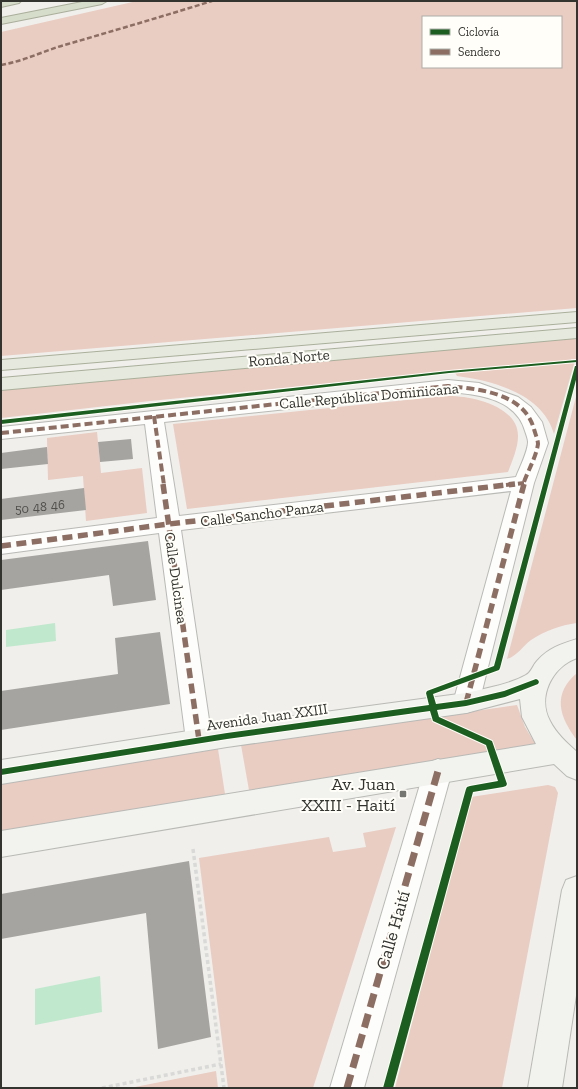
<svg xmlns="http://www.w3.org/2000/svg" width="578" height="1089" font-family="'Zilla Slab',serif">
<rect width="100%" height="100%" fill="#f0efeb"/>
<g fill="#e9ccc2" fill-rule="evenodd">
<path d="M137,1H577V308L1,356V32ZM423,17H561V67H423Z"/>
<path d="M577,338V359H571L574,364L554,434C543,394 494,381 457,376L454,371L150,401L1,418V388Z"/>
<path d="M577,393V623C560,625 545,631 531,640C522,647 517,656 507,659Z"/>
<path d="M445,396C469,395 518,405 518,436C518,448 512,461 508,472L187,509L173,424Z"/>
<path d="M97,432L101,473L142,468L147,513L86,521L83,476L48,480L47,438Z"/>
<path d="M577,673V740C559,717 552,694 577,673Z"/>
<path d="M517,705L525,727L536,745L535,749L249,790L241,745Z"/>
<path d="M218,749L225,794L1,831V782Z"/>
<path d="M548,785L555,787L558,793L502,1088H395L471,797Z"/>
<path d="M396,827L313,1088H228L199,858L329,837L333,852L366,847L363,833Z"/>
<path d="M216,1071L218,1088H130Z"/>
</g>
<g fill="#c0e8cd">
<path d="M55,623L56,641L6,647V630Z"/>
<path d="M100,976L102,1012L35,1025V989Z"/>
</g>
<g fill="#a6a4a1">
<path d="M131,439L133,459L100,462L98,442Z"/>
<path d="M47,447L48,464L1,469V453Z"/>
<path d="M84,488L86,510L1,520V499Z"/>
<path d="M148,541L156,600L113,606L109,575L1,590V560Z"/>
<path d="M160,632L170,704L1,730V691L118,674L115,638Z"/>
<path d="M189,861L211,1037L158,1049L146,913L1,939V894Z"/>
</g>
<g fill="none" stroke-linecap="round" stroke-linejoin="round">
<defs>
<g id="minor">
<path d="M448,380L479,383L518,397L531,407L542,422L548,443L534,483L479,703L475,710L466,713L457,710L453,703L511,491L181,530L212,740L208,748L199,751L190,748L186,740L159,533L1,554V538L157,518L145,424L1,439V427ZM448,392C476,394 516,398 525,431C526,434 528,439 528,442C528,451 519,469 516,477L179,516L164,422Z"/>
<path d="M438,759L448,763L452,771L364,1088H330L424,771L428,763Z"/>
</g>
<g id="secondary">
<path d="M577,639V658C552,667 537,697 550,721C556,733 567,743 577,752V780L567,776L554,764L1,857V831L536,744L522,717L520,699L466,713L227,747L1,784V760L227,725L466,693C486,688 508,685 526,675C531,673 533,665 537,661C548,648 561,644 577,639Z"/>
<path d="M577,876V989L562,1088H528L562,890L566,880Z"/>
</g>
<g id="primary">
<path d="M577,312V322L1,370V360Z"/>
<path d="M577,328V338L1,390V378Z"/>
</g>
<g id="motorway">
<path d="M1,1H21L19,3L1,7Z"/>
<path d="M87,1H107L102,4L1,24V18Z"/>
</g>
</defs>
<use href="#minor" stroke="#b9b9b6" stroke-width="2"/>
<use href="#secondary" stroke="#b9b9b6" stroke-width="2"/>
<use href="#primary" stroke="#a9af9b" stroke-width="2"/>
<use href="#motorway" stroke="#a9af9b" stroke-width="2"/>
<g stroke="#d9d9d8" stroke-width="3.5" stroke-dasharray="4 3" stroke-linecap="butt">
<path d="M193,849L224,1088"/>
<path d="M102,1088L221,1064"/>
</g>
<use href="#minor" fill="#fdfdfc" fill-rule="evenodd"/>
<use href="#secondary" fill="#f2f3ee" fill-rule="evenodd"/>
<use href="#primary" fill="#e6eade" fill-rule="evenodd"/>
<use href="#motorway" fill="#d7ddcb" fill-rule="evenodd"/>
<path stroke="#8d6e63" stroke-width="2.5" stroke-dasharray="5 2.5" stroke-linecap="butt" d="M1,65C25,61 45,50 68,44C116,30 164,16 212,1"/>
<g stroke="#8d6e63" stroke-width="4" stroke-dasharray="8 4" stroke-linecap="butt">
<path d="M154,416L164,485"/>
<path d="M1,433L448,386C479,389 524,393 534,429C535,433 538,440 538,444C536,458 527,472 523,485"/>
<path d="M506,485L524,483"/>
</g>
<g stroke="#8d6e63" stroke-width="5.5" stroke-dasharray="10 5.5" stroke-linecap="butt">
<path d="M163,484L199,740"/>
<path d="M1,546L169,524L515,484"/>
<path d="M466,703L524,484"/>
</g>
<path stroke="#8d6e63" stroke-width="7" stroke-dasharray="14 7" stroke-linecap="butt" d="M347,1088L438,771"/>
<defs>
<g id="cycleway">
<path d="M577,360V362L449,373L1,424V420L449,371Z"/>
<path d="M575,366H577V376L500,668L499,670L433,694L436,704L466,700L504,691L536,679L538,680L539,682L538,684L505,697L466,706L437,710L439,717L492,741L507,784L506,786L503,787L473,792L393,1088H383L466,789L467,787L470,786L498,781L486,745L433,721L430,711L227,739L1,775V769L227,733L429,705L426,693L427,691L494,666Z"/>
</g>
</defs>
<use href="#cycleway" stroke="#fffef8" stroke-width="2"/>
<use href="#cycleway" fill="#1b5e20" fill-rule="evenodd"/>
</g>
<rect fill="#757571" stroke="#fffef8" stroke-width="1.5" x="399" y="790" width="8" height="8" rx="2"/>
<g text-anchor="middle" stroke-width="4" stroke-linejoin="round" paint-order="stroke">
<g font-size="13" fill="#504f4c">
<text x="58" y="509">46</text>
<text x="40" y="511">48</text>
<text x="22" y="513">50</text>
</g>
<g font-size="15" fill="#333330" stroke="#fffef8">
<text transform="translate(289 358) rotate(-5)" y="5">Ronda Norte</text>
<text transform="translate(369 396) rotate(-5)" y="5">Calle República Dominicana</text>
<text transform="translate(262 514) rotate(-7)" y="5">Calle Sancho Panza</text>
<text transform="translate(176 578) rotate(82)" y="5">Calle Dulcinea</text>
<text transform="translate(267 717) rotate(-8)" y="5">Avenida Juan XXIII</text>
</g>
<g font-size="18" fill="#333330" stroke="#fffef8" text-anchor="end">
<text x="395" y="790">Av. Juan<tspan x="395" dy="21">XXIII - Haití</tspan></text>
</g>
<g font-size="18" fill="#333330" stroke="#fffef8">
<text transform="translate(393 930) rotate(-74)" y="6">Calle Haití</text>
</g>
</g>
<rect width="578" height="1089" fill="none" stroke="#333330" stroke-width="4"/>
<rect x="422" y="16" width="140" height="52" fill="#fffef8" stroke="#adada8"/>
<rect x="430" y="29" width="20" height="6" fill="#1b5e20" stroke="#adada8"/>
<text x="458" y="36" font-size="12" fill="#333330">Ciclovía</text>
<rect x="430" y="49" width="20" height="6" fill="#8d6e63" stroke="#adada8"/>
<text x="458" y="56" font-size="12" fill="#333330">Sendero</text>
</svg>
